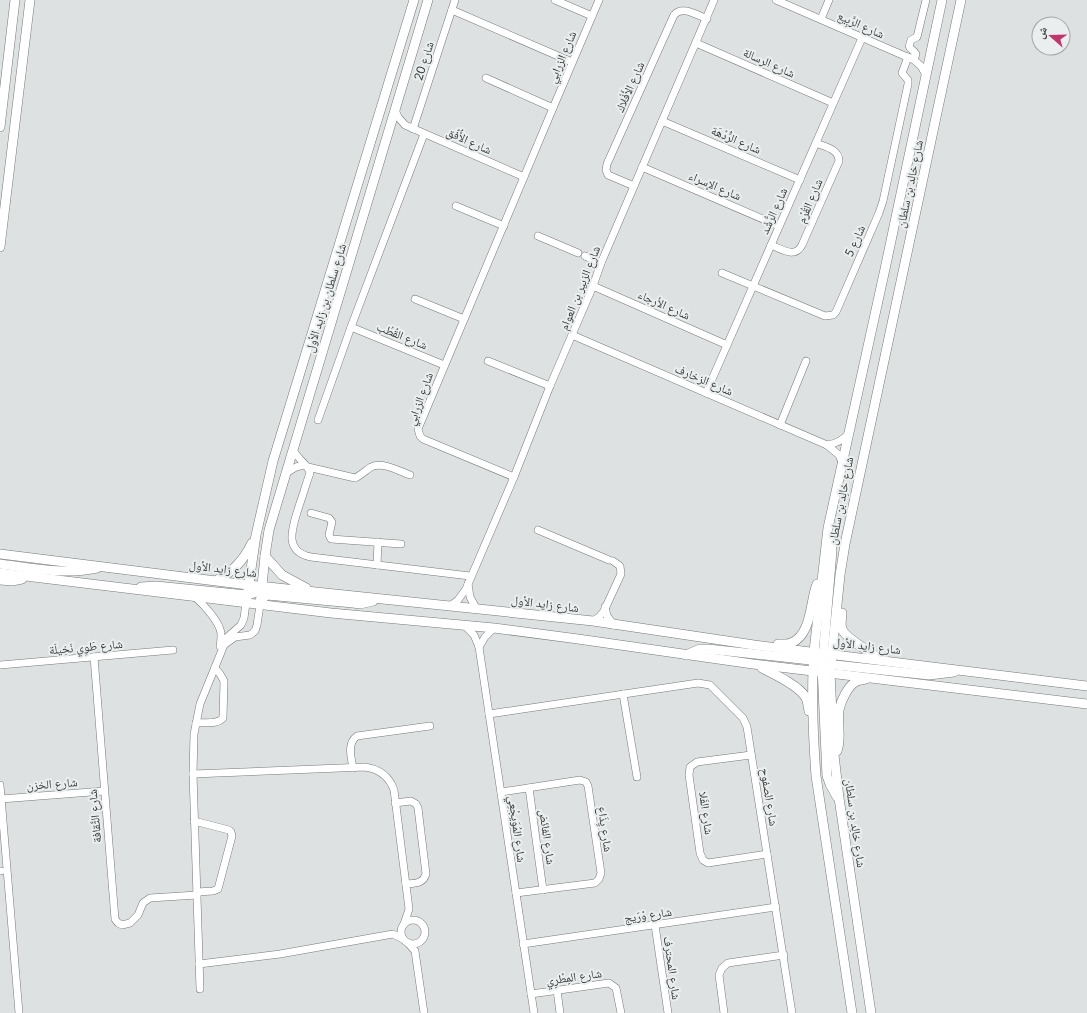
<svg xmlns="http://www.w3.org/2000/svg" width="1087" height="1013" font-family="Lato,'Noto Naskh Arabic',sans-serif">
<rect width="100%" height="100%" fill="#dde1e2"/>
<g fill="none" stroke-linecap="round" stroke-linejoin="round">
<defs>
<g id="minor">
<path d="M555,0L592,16"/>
<path d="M776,0L914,60L921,66L926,75"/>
<path d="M452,10L572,62"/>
<path d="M821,19L829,0"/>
<path d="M696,43L833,103"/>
<path d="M911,58L915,57L916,54C911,46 907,51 911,40L917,37L926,0"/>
<path d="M486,78L553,108"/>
<path d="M395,110L398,117L405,125L524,177"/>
<path d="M662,121L800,180"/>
<path d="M413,129L455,0"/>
<path d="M642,167L779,226"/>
<path d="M634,186L608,175L606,170L607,164L674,15C682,5 697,15 707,19"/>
<path d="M456,206L504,226"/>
<path d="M538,236L578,253"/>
<path d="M771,245C782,249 795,259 802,245L839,161C839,149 825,147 816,143"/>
<path d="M585,256L601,263"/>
<path d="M722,273L825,316L833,315L836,312L879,213L883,201L908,84V80L902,73L908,57"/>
<path d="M593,286L727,345"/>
<path d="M415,299L464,319"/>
<path d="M351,327L444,365"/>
<path d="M572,335L827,445L839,455L843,465"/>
<path d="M488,361L550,386"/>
<path d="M706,393L862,38"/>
<path d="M318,420L351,327L424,134"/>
<path d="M780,425L806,361"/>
<path d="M827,445C836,444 843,440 849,433"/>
<path d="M293,450C297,458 309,466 310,473C306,484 303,495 299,506C293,526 282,551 311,557L470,576"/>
<path d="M308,467L355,478C361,475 365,471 371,467C382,461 399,471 410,475"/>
<path d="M286,473L296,467L304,465"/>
<path d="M514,477L423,439L420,436L418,429L553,108L599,0"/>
<path d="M311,513L329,518L332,522L329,535L331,539L401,544"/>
<path d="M538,530L609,560"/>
<path d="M377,565L378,542"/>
<path d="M468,584L470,597L476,608"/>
<path d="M195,597C204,605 219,621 221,633C221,637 221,642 220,646"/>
<path d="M450,606L458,600L466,589L514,477L550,386L593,286L601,263L714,0"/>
<path d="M605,607L607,616L614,625"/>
<path d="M593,621L599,617L604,611L621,574L620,566L613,561"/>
<path d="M465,626L474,635L479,647L534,1013"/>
<path d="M224,640L241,625L244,618L246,603"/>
<path d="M479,647L485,637L494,628"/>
<path d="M94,657L115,919L118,923L122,925L130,923L138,915L143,903L150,898L197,895"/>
<path d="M0,665L173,650"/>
<path d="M623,694L637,777"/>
<path d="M489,714L698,683L710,685L743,718L747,727L792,1013"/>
<path d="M196,723C205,722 217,725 223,718L224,681L220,674L215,668"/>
<path d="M751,755L697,762L690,767L689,775L700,853L703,860L708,863L767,854"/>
<path d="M353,768C351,757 347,743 357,736L430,726"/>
<path d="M193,774L365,767C379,769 389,776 394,790L409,909L404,924"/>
<path d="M0,785L19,1013"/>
<path d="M529,788L543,890"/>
<path d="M501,792L580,780L586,782L588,786L601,873L599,879L595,883L516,893"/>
<path d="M1,799L104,791"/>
<path d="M395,803L411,801L416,804L418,808L426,874C423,884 415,883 406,884"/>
<path d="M194,821L229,830L231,832L232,836L218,889L213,891L197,892"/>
<path d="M0,871H1"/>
<circle cx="413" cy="932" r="12"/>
<path d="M655,925L668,1013"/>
<path d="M408,943L415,951L424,1013"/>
<path d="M523,944L776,907"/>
<path d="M199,964L280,954L393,934L403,939"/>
<path d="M200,989L193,774L194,734L200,704L224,645L235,637L250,635L255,631L257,625L260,605"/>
<path d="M557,990L560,1013"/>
<path d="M531,994L609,983L616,988L621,1013"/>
<path d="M724,1013L719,975L722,968L728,963L784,955"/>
</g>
<g id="major">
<path d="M0,127L15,0"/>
<path d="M0,247L30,0"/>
<path d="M0,554L248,585L593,621L754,645L1087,686"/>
<path d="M265,556L282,575L306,588"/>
<path d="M0,564C32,568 65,575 97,568"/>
<path d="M0,573L331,613L494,628L578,639L753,664L1087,704"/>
<path d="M0,580L12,581L22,579"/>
<path d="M217,580C233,572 244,560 252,543"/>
<path d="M141,587L156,586L247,595L254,593L261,585"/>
<path d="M246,603L256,535L273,461L414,0"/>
<path d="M262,604V599L267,595L353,603L360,604L373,601"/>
<path d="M260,605L265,556L269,530L428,0"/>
<path d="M842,613C842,618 840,624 842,629C845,638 872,653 880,659"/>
<path d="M778,644C783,644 787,644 791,643C812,635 810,601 817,584"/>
<path d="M814,651L819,659L822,667L827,776L830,784L837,797"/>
<path d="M686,655L700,649H708L819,661"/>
<path d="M823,657L832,551L831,536"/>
<path d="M826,664L929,675L954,672"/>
<path d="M762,668C774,674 800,686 806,698C808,702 808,706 809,711"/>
<path d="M837,751C842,737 837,724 839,710C841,701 848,685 857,681C859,680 863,680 866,679"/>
<path d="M852,1013L816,776C813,735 811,693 814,651L828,528L885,269L942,0"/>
<path d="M871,1013L839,798L834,755L830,673L840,575L845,544L961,0"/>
</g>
</defs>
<use href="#minor" stroke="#75797a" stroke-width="8"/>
<use href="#major" stroke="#75797a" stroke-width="10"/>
<use href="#minor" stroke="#fff" stroke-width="7"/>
<use href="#major" stroke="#fff" stroke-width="9"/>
</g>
<g text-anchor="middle" stroke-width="4" stroke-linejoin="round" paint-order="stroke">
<g font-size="12" fill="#393b3b" stroke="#eaeeef">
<text transform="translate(861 25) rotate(24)" y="4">شارع الرَّبِيع</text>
<text transform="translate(562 57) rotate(-67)" y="4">شارع الزرابي</text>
<text transform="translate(424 61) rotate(-72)" y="4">شارع 20</text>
<text transform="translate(769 63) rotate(24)" y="4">شارع الرسالة</text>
<text transform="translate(630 87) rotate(-66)" y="4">شارع الأَفْلاك</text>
<text transform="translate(736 140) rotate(23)" y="4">شارع الرُّدْهَة</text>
<text transform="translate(469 141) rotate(24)" y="4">شارع الأُفُق</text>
<text transform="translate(910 184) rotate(-78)" y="4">شارع خالِد بن سلطان</text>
<text transform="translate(715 186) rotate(23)" y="4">شارع الإسراء</text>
<text transform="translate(810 201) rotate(-67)" y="4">شارع القُرْم</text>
<text transform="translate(774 211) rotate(-66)" y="4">شارع الرُّشْد</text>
<text transform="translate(855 241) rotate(-66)" y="4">شارع 5</text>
<text transform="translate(580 288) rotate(-68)" y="4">شارع الزبير بن العوام</text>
<text transform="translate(326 298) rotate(-73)" y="4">شارع سلطان بن زايد الأول</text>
<text transform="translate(664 305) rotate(24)" y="4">شارع الأرجاء</text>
<text transform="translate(402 336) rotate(22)" y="4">شارع القُطُب</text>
<text transform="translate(704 380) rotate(23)" y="4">شارع الزخارف</text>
<text transform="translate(420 399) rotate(-70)" y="4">شارع الزرابي</text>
<text transform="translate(841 501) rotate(-79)" y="4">شارع خالِد بن سلطان</text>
<text transform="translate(223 569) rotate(7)" y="4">شارع زايد الأول</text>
<text transform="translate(545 604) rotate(7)" y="4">شارع زايد الأول</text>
<text transform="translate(867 646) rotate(7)" y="4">شارع زايد الأول</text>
<text transform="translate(86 647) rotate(-5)" y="4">شارع طَوِي نَخِيلَة</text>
<text transform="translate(52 784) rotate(-4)" y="4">شارع الخزن</text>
<text transform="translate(769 797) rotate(81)" y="4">شارع الصفوح</text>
<text transform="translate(706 813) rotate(82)" y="4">شارع الفَلا</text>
<text transform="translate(95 816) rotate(-95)" y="4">شارع الثَّقافة</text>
<text transform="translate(855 823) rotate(82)" y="4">شارع خالِد بن سلطان</text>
<text transform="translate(517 829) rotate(82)" y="4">شارع المُوَيجْعِي</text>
<text transform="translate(605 829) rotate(82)" y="4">شارع يِذَاع</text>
<text transform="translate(547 837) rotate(82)" y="4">شارع الفائض</text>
<text transform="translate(648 915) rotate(-8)" y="4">شارع وْرَيج</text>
<text transform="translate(672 968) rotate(82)" y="4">شارع المحترف</text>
<text transform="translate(574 977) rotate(-8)" y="4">شارع المِطْرِي</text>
</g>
</g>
<g transform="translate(1051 36) rotate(290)"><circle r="19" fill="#eaeeef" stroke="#a3a6a7"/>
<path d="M0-3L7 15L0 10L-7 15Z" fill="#c1366d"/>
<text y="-6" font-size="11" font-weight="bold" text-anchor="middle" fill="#393b3b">ش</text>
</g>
</svg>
